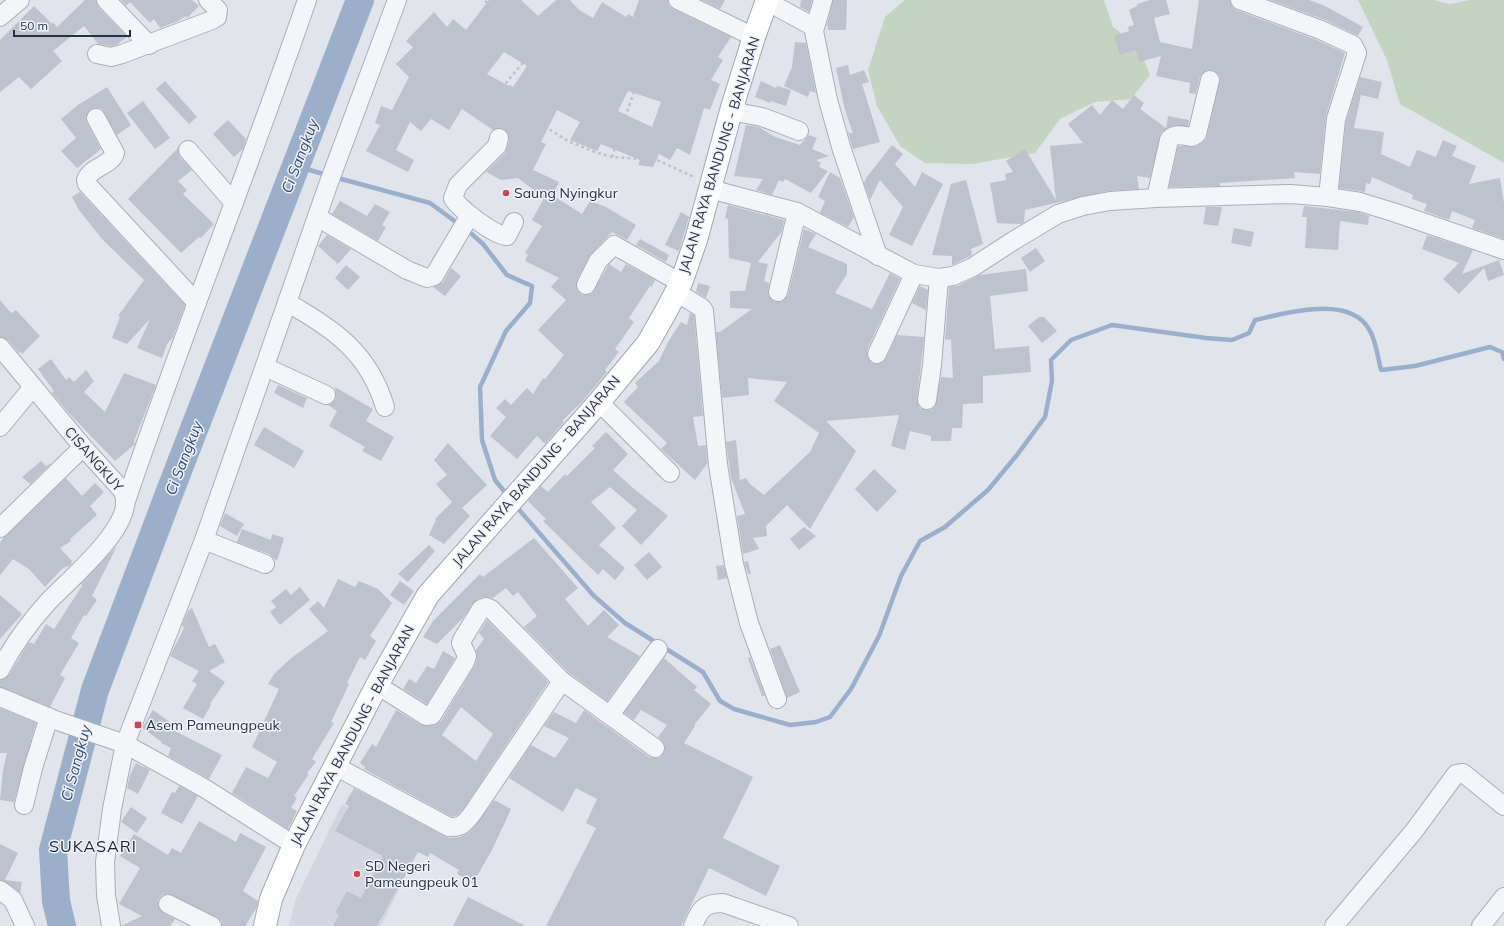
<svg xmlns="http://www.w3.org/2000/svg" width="1504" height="926" font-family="Mulish,sans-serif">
<rect width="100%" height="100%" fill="#e1e4ea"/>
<path fill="#d3d6df" d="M342,804L419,848L381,926H289L295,901Z"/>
<g fill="#c5d4c2">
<path d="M905,0H1104L1113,27L1139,46L1150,75L1131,99L1095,102L1060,119L1035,153L972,164L925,163L900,146L877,106L868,70L885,17Z"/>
<path d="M1358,0H1434L1450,4L1469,0H1504V163L1400,104L1387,60Z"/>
</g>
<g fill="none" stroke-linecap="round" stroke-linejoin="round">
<g stroke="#9bafca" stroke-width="4.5">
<path d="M296,166L327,175"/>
<path d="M334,177L430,203L460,225"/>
<path d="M466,229L483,244L507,275L532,286L530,303L506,331L480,387L482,440L495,480L508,496"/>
<path d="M515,505L594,596L625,623L703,672L720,701L734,709L790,725L816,722L830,717L851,689L879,636L901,576L920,541L945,527L988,490L1017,455L1045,417L1052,381L1051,360L1071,340L1112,325L1206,338L1232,340L1249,333L1255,320C1287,313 1351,294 1370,331C1376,341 1378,358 1381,370L1415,366L1490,347L1502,352L1504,359"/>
</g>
<path stroke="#9bafca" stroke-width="28" d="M62,926L56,901L53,850L95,690L167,499L360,0"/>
</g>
<g fill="#bec2cd" fill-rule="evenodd">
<path d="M85,0H96L98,7L127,37L116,45L111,46L98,44L84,26L53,51L62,61L31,89L19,77L0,92V40L34,6L52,24L53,22L57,27Z"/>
<path d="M121,0H192L199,6L187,18L186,16L178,21L160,28L154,19L150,23L130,2L126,6Z"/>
<path d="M489,0H521L538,16L556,0H570L579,10L593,18L602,2L626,17L628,14L633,17L639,0H668L669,6L673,9L731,37L718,57L723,60L711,80L720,84L710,110L704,108L690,155L677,148L670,160L659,154L653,167L638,165L640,160L601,144L597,151L570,140L580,122L557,110L541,142L546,144L533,170L559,182L552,195L582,214L590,201L606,207L636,225L627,240L612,232L591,254L577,280V290L582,295H587L592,294L609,264L621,272L626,264L655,280L652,287L650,286L629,318L634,322L615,349L619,352L605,370L607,372L582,402L562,421L564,422L545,444L537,436L517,459L490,436L506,417L496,408L505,399L511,405L527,388L533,394L543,378L545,379L564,355L538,330L566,300L551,287L559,278L525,261L528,254L525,253L542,226L532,220L544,198L518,178L501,180L486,172L505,153L509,141V135L502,128L493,130L462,109L449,130L431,119L421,131L410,122L396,150L414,160L408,172L366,151L380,125L375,123L381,106L392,110L409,77L396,64L413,47L406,41L434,12L447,27L453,19L466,30ZM504,52L527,66L513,87L510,85L509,86L487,74ZM628,91L661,102L652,127L618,111Z"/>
<path d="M702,0H725L720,9Z"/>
<path d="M801,0H812L809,12L800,7Z"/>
<path d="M833,0H847L846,30H828L827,24Z"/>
<path d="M1150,0H1166L1170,14L1154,18L1160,42L1192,49L1199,0H1230L1232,6L1236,10L1317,40L1345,53L1326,116L1320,174L1294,172L1295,178L1220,183V186L1169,187L1178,146H1197L1206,140L1220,77L1217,73L1213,70H1207L1200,77L1196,94L1189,93L1190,83L1156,76L1161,56L1139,62L1136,50L1120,55L1114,36L1129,31L1128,27L1134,25L1129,10L1137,6V4Z"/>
<path d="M1270,0H1309L1325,6L1363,27L1358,36L1325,20Z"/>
<path d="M795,42L806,43L816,93L810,91L808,97L784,86L792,67Z"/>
<path d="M848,65L850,75L864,70L869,82L862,84L880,142L853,149L848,132L853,134L844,106L836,68Z"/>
<path d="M1360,77L1382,82L1378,99L1361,95L1354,128L1384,132L1381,154L1410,167L1417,150L1436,157L1443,140L1457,146L1452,156L1476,166L1469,184L1500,178L1504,203V239L1472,228L1475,220L1452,211L1449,220L1424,211L1427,204L1412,199L1413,195L1372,177L1370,184L1366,183L1365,192L1339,188L1346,121Z"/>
<path d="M165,81L197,117L189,124L156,89Z"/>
<path d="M761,81L776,88L777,86L791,90L786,106L770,101V103L755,97Z"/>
<path d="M107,87L131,125L117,135L102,109L97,108L91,109L86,117L87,123L101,149L77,168L61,151L76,138L61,119L78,105Z"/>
<path d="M1134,95L1144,103L1140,109L1166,128L1168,116L1189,120L1188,126H1171L1161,133L1150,178L1137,176L1139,189L1108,191L1025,210L1024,222L1021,224L997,223L990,183L1006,180L1005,174L1013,172L1006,161L1025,149L1056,200L1050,146L1083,143L1068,124L1092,105L1100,115L1112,100L1123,109Z"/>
<path d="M143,101L170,138L155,149L127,113Z"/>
<path d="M228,120L246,139L243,149L234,157L213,134Z"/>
<path d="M746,125L759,127L775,137L800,145L809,135L817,138L812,149L829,156L816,160L821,163L819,167L828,171L811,193L785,179L783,182L779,180L772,195L756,190L763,179L734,176Z"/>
<path d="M892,145L903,154L895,164L915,187L922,172L943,184L912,246L889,235L903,207L880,180L870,200L864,183L866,178Z"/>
<path d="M178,148L180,157L192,170L178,181L187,190L183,194L214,224L201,238L199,237L181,253L128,199Z"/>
<path d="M830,172L840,178L854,217L848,227L820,213L825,201L818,197Z"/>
<path d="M966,180L983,244L971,249L972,255L952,265V256L932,255L951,184Z"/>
<path d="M80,192L185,305L173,337L167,344L162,358L137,348L150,319L127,344L112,338L120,317L118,316L144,280L102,239L79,210L72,197Z"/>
<path d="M340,201L367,216L375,204L390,212L382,225L386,227L378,241L332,214Z"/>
<path d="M728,205L784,220L782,231L758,262L768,264L764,281L769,283L768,295L775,302H781L788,295L804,229L816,234L808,247L847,264V274L835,293L872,309L890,273L900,279L867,350V355L872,363L878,364L886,359L897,335L924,337L917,399L920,408L925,410H931L935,406L941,377L953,378L951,339L945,340L949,287L957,286L980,275L1026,269L1028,291L990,296L995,349L1029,346L1031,372L983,376V403L963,404L962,428H952L951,441H931V436L910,431L905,450L891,446L899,415L826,421L856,451L810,529L787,505L766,526L767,536L753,538L759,549L743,554L737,516L745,514L731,478L726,442L736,440L740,480L746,478L750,484L764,495L810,452L819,433L774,401L787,382L748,378L749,395L722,398L716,332H720L752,309L730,308V291H745L751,263L729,258L728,219L725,218Z"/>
<path d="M1304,206L1358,212L1369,216L1368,225L1340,221L1338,250L1305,248L1307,217H1302Z"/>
<path d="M1206,207H1222L1218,226L1203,224Z"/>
<path d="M681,212L689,217L679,251L665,245Z"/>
<path d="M1234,228L1254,232L1251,247L1231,243Z"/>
<path d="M327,235L351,249L338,264L318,246Z"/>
<path d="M1427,235L1473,250L1462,274L1499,260L1504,275L1488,281L1484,268L1459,294L1443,279L1459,263L1422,249Z"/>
<path d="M640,239L669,255L666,262L636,245Z"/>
<path d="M1036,248L1045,261L1030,272L1021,258Z"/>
<path d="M346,265L360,277L348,290L335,278Z"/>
<path d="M451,268L461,276L445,296L433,287L443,282Z"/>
<path d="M698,283L710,286L706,298L696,292Z"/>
<path d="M920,286L928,290L926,310L912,303Z"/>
<path d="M0,300L11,313L16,310L40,336L22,354L20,352L19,353L8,340L0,337Z"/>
<path d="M690,313L694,315L703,416L693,417L698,446L706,445L707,464L695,480L661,449L667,443L624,402L638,387L635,383L659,361L668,342L681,322L687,325Z"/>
<path d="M1039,317H1044L1057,331L1042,343L1028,326Z"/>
<path d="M51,359L66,380L69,377L74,382L86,370L94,381L84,392L105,412L124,373L156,385L134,441L135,444L115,461L68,412L52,393L54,391L38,369Z"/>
<path d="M278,385L307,398L303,408L274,393Z"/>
<path d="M335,387L373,409L366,421L394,437L381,461L362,451L365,447L329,426L337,411L328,405L336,399Z"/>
<path d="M264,427L304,451L294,468L254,445Z"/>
<path d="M606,432L628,454L613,470L633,488L668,516L641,545L622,526L637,510L610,487L591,502L616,528L599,545L625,568L615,580L603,569L598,575L543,521L546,519L528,501L541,486L548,492L565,474L567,476L595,448L592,446Z"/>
<path d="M448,443L487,485L462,508L470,516L444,544L429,535L436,520L435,519L452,502L436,484L447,475L434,460Z"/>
<path d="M41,461L46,466L52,463L30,484L22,477Z"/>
<path d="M874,469L897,491L877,512L855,489Z"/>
<path d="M66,478L82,496L95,483L104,492L90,506L97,515L70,539L71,541L60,548L72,561L71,562L72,563L69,567L67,566L62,569L45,587L29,569L13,559L0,575V543L3,538Z"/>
<path d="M225,513L244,524L237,536L220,526Z"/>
<path d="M804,527L816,536L799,550L790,539Z"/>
<path d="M242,529L271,540L272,534L284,538L277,561L269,554L237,542Z"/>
<path d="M534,538L578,588L565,599L588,626L604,610L619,625L607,637L640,656L607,701L569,673L524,627L537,616L518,592L513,596L506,588L493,598L483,597L477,600L463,618L437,644L423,637L433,621L480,574L483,577Z"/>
<path d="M429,545L435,551L408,582L398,574Z"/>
<path d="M117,546L92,596L97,600L86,616L84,615L71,638L79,643L60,675L65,678L50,707L0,687V680L9,675L29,642L34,644L46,624L54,629L82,586L81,584Z"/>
<path d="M649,552L662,567L647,580L634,565Z"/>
<path d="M748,561L751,574H748L744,562Z"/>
<path d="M724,565L727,578L718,580L716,566Z"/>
<path d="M338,579L355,587L359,581L378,589L392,603L370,636L376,641L365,660L360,657L347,683L349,684L331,722L334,723L312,759L316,762L307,773L309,774L294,796L297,798L291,808L297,811L288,829L232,793L246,767L268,778L277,762L252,747L279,689L268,684L274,674L290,659L328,631L309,609L318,601L324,608Z"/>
<path d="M400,581L414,591L404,605L390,595Z"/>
<path d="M300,587L310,600L280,625L270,612L276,607L271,601L286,589L291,595Z"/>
<path d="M0,595L22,614L0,639Z"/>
<path d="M192,608L209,647L215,644L225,662L209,671L225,682L210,704L211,705L203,719L183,708L197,684L192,681L199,671L170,656L184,628L182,625L188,611Z"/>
<path d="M487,620L548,682L464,808L457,815L452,817L364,769L365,767L360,763L372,744L376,747L396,710L421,725H434L441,721L475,665L477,659L476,650L484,639L479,633ZM461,707L493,734L476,761L442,735Z"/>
<path d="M780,645L800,692L787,698L770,649Z"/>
<path d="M443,651L455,658L427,704L403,689L409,679L416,683L427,666L434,669Z"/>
<path d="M750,657L765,696H762L752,670L748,658Z"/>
<path d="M664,658L697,687L694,690L711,704L694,725L695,726L684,743L753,777L723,838L780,866L766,896L709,868L681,926H546L596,828L586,823L597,799L576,788L563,812L509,778L531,745L555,758L569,738L544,726L554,712L576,723L584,710L649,757L654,758L660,757L665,749L664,743L658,737L667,725L641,710L634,720L624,713Z"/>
<path d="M0,708L36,723L14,802L0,800L3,770L7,753H0Z"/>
<path d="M153,710L170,722L167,727L222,755L209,779L168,756L171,748L161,743L162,742L142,728Z"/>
<path d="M136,763L150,770L138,794L127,788L130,775Z"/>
<path d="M179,786L198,796L182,824L161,813L172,792L175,793Z"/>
<path d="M354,788L449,838L460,837L471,831L494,800L511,809L492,850L473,883L457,874L459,870L430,853L428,857L418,852L377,926H333L339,915L335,913L347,891L361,898L383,856L335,831L349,806L345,804Z"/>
<path d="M131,807L147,818L137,833L121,822Z"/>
<path d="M199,821L236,842L240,833L266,847L243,891L258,901L256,909L245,926H222L221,921L217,917L168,894L162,895L158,900V905L163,913L175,919L170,926H121L142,916L119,904L140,868L120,856L134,834L168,855L172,848L181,853Z"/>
<path d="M0,844L18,853L5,880L22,882L20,893L6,882L0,880Z"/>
<path d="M468,897L526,926H453Z"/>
</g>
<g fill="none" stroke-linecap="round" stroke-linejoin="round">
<defs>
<g id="minor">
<path d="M106,0L149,45"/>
<path d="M678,0L754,37"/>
<path d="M772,0L779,8L814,27"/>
<path d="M823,0L814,31L828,100L842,150L878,256"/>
<path d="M1240,0L1321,30L1353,45L1357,53L1336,119L1328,197"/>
<path d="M0,17L20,0"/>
<path d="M97,54L111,57L122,54L212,20L217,17L218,10L208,0"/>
<path d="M733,104L741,113L762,117L799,131"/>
<path d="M96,118L115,153C111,166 90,167 86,180L87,184L197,303"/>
<path d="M499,138L497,146L458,185L453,198C457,207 496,237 507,236L514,222"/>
<path d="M188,150L234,203"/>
<path d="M711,185L721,192L797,212L914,274L939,278L953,276L973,267L1013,241L1058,214L1083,206L1110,201L1156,198L1290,194L1328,197L1360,202L1393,212L1504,250"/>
<path d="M1156,198L1169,140C1174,132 1184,136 1192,137L1197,134L1210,80"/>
<path d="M317,217L407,270L427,278L434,276L470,215"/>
<path d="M586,285L598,261L614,245L681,283"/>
<path d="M676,292L702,308L704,311L718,465L734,564L749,623L777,699"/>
<path d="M778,292L797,212"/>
<path d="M288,303C334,329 369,353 385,407"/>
<path d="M0,347L83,447L122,490C142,521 66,582 47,603C29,623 12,647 0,670"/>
<path d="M877,354L914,274"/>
<path d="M265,367L326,395"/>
<path d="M927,400L932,365L939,278"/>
<path d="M599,402L670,473"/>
<path d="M0,427L33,387"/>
<path d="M125,504C182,335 249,169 307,0"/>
<path d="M0,528L83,447"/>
<path d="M204,540L265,564"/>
<path d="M377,685L426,716L432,715L465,662L467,656L461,643L462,640L481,609L486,607L491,609L562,681L655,748"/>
<path d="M0,697L55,720L125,744L204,788L294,845"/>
<path d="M610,715L658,649"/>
<path d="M335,766L449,827C461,828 465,823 472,814L562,681"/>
<path d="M24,805L33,768L49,717"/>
<path d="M0,890L13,900L25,926"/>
<path d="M168,904L212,926"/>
<path d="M111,926L106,895L105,862L112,809L125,744L204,540L328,185L397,0"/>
<path d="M693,926C700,909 704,903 723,903L789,926"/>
<path d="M1334,926L1414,831L1456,774L1463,773L1504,806"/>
<path d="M1481,926L1504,897"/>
</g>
<path id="major" d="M265,926L271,899L294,845L377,685L428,595L599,402L648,343L665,313L681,283L696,240L733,104L754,37L767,0"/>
</defs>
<use href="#minor" stroke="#aaaeb8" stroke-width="20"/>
<use href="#major" stroke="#a0a7b6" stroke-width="24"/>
<g stroke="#bec2c9" stroke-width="2.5" stroke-dasharray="3 3" stroke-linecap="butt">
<path d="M485,1L536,33L539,40L537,46L500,90V97L504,101L568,141L595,152L612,157L657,160L694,177"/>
<path d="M612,157L651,41L664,8"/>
</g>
<use href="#minor" stroke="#f3f5f8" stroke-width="18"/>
<use href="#major" stroke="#fff" stroke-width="22"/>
</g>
<g fill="#d1434f" stroke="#f0f3f7" stroke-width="1.5">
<circle cx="506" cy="193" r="4"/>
<rect x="134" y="721" width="8" height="8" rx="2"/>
<circle cx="357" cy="874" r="4"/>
</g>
<g text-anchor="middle" stroke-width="3" stroke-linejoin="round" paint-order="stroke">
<g font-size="14" fill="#293042" stroke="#f0f3f7">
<text transform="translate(719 155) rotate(-73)" y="5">JALAN RAYA BANDUNG - BANJARAN</text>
<text transform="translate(94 459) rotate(49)" y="5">CISANGKUY</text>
<text transform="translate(536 471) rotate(-49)" y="5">JALAN RAYA BANDUNG - BANJARAN</text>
<text transform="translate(352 735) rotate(-62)" y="5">JALAN RAYA BANDUNG - BANJARAN</text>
</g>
<g font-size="14" fill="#293042" stroke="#f0f3f7" text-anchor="start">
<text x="514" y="198">Saung Nyingkur</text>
<text x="146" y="730">Asem Pameungpeuk</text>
<text x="365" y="871">SD Negeri<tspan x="365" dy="16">Pameungpeuk 01</tspan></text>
</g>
<g font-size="15" font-style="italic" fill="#324c77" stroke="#f0f3f7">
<text transform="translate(300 156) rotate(-69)" y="5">Ci Sangkuy</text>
<text transform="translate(184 458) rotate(-69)" y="5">Ci Sangkuy</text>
<text transform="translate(76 763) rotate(-75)" y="5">Ci Sangkuy</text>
</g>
<g font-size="16" letter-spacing="1" fill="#1b2132" stroke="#f0f3f7">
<text x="93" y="852">SUKASARI</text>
</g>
</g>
<path d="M14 30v6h116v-6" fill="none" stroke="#293042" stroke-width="2"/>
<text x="20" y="30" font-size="12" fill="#293042" stroke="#f0f3f7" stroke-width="3" paint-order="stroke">50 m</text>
</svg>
